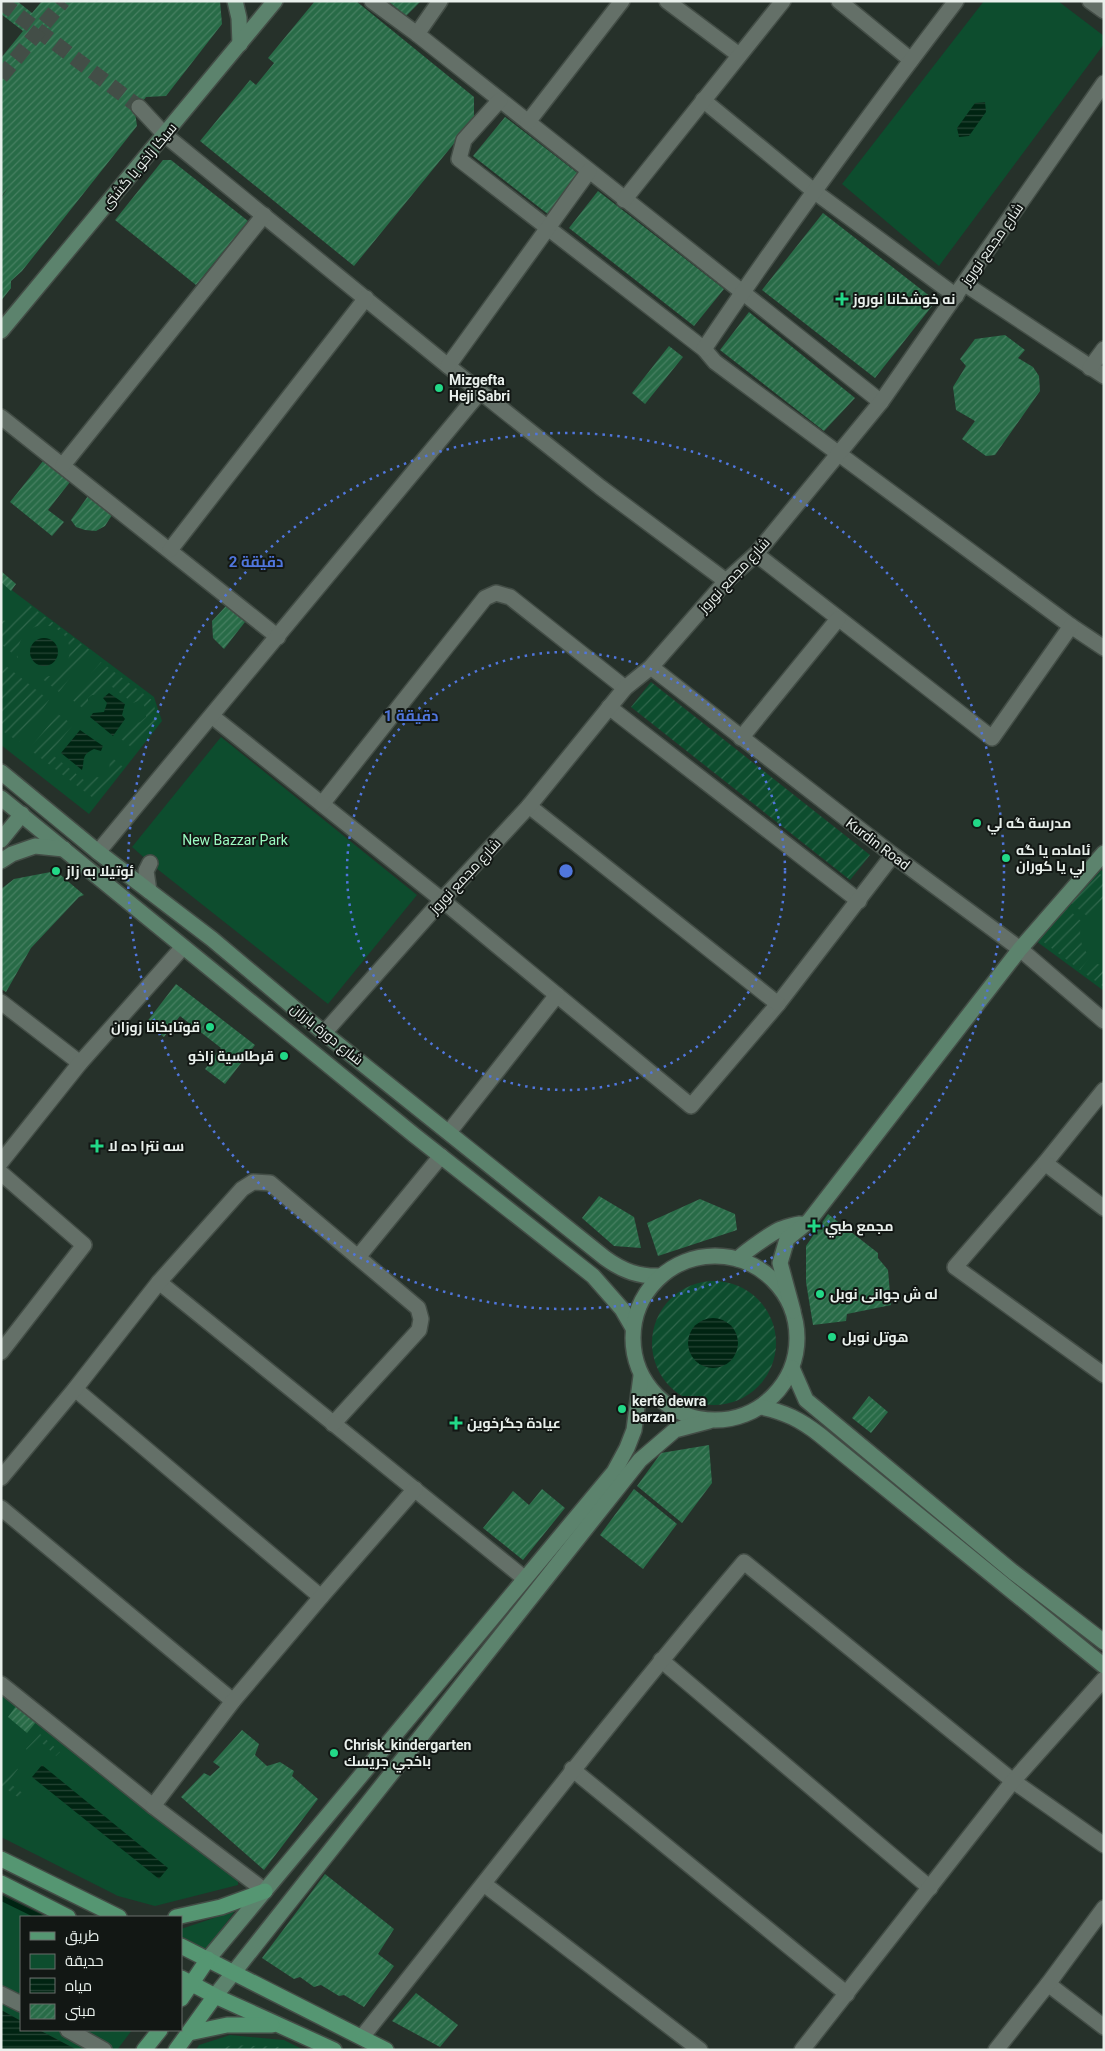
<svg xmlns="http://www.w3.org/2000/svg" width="1105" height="2051" font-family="Roboto,Cairo,sans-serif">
<defs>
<pattern id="garden-furrows" width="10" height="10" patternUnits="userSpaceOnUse" patternTransform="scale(1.25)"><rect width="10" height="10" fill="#0d4d2e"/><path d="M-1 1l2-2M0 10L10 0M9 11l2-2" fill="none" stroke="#30674c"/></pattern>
<pattern id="water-rules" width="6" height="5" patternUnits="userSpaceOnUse" patternTransform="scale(1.25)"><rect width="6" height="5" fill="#002412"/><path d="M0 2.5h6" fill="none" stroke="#254435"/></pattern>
<pattern id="building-hatch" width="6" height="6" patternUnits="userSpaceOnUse" patternTransform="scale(1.25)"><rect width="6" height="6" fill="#286b47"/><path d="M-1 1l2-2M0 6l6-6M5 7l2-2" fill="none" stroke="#478062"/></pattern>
</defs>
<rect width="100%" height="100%" fill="#26312a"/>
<g fill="#0d4d2e">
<path d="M984,1H1058L1104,36V44L939,266L842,184Z"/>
<path d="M1,582L154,697L162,721L89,814L1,745Z"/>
<path d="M221,737L417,895L328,1004L156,868L132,847Z"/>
<path d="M1097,867L1104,872V991L1036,941Z"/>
<path d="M1,1689L238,1877V1885L155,1906L118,1896L1,1837Z"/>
<path d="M1,1895L46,1917H21V2021L1,2010Z"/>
<path d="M235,1911L206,1950L181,1938V1929Z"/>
<path d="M39,2030H132L117,2050H77Z"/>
<path d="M230,2035L284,2040L304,2050H196L199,2045Z"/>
</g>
<g fill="url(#garden-furrows)">
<path d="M28,604L91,651L59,692L40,677C45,676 50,677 55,675C69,668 75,648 64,635C46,614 15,629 18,658L1,644V620L11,622Z"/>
<path d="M1,662L49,700L19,742L1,730V687L3,676Z"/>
<path d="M101,662L153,701L158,722L135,750L121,739L132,724L140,722L146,717V709L142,702L138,701L133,703L107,683L100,695H92L88,698V707L85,710L70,698Z"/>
<path d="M651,682L870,855L850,880L631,707Z"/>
<path d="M58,714L73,725L50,753L85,781L90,775L100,778C108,773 112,768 108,759L110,756L123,767L97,801L29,749Z"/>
<path d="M1097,872L1104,877V905L1093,909L1087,916L1071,903Z"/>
<path d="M1067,908L1082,922C1078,935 1080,946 1090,957L1080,970L1041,940Z"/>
<path d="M1094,963L1104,966V987L1084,973Z"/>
<circle cx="714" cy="1343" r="62"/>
<path d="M40,1734L60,1752L56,1756L41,1742L30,1754L26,1749Z"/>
<path d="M13,1766L18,1769L8,1782L25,1795L22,1800L1,1785V1782Z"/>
<path d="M234,2045L280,2047L285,2050H212Z"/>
</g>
<g fill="url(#water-rules)">
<path d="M985,102L986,112L969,136L959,137L957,128L975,103Z"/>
<circle cx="44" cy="652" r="14"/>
<path d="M109,693L125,704L122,715L125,719L113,736L90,717L93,713L104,712L107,703L103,698Z"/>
<path d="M80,730L103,746L101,751L94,749C81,755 85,759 82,770L61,753Z"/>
<circle cx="713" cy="1343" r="25"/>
<path d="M42,1765L168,1868L159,1879L32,1777Z"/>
<path d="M1,2010L21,2021V2030H39L77,2050H1Z"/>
</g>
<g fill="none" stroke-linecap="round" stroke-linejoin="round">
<path stroke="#002412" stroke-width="5.5" d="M1,1898L40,1917"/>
</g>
<g fill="url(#building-hatch)">
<path d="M1,1H17L32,13L42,1H220L222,24L166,96L146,97L135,112L137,126L22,271L11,281V288L1,301V198L10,185L1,197V58L23,31L1,14Z"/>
<path d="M315,1H356L474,97V119L354,266L200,141L250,80L256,85L274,63L268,58Z"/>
<path d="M388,1H421L406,16Z"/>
<path d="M505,117L584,178L553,218L473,156Z"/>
<path d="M163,160H171L248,221L196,285L115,220Z"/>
<path d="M598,191L724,289L694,326L569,228Z"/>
<path d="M823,213L936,301L875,378L762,290Z"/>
<path d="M749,312L855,398L824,431L720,350Z"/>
<path d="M1005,335L1025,350L1018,358L1033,367L1039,376L1040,391L995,455L986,456L962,439L975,421L956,410L953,387L966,366L960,359L975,339Z"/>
<path d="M669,346L683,357L645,404L632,393Z"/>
<path d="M43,461L70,482L48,510L64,522L52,536L10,502Z"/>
<path d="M88,496L112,515L105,526L96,531L85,530L76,527L71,520Z"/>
<path d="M1,571L16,584L11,591L1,582Z"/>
<path d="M226,606L245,622L224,649L213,638L212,621Z"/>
<path d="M56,871L84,895L79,897L31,948L6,992L1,989V889L14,879Z"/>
<path d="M176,984L255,1045L225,1084L205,1069L221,1048L180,1016L164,1037L146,1023Z"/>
<path d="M599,1196L634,1217L641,1248L614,1246L582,1218Z"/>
<path d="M700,1199L735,1214L737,1230L658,1256L647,1223Z"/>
<path d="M828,1214L878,1253V1258L888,1270L891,1305L847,1314L846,1321L813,1325L806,1282V1246Z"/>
<path d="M869,1396L888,1412L871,1433L852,1418Z"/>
<path d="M709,1445L712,1483L682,1523L637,1486L661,1453Z"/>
<path d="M542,1489L565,1508L523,1560L483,1528L513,1491L529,1505Z"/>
<path d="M634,1489L677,1524L643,1569L600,1535Z"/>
<path d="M16,1706L36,1722L27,1733L8,1717Z"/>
<path d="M242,1730L259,1744L255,1755L267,1766L280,1762L294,1771L292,1776L318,1799L264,1870L181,1797L204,1773L210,1776L220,1767L213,1762Z"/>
<path d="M325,1874L394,1929L378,1954L394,1966L364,2007L344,1995L339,1996L321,1985L314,1987L300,1977L294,1979L262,1958Z"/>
<path d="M416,1993L458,2025L440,2047L392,2021Z"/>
</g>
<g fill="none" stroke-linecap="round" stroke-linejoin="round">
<g stroke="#434e47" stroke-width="15" stroke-dasharray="15 8" stroke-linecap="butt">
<path d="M1,2L139,107"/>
<path d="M1,77L63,1"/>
</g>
<defs>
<g id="street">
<path d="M372,1L417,34L881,402"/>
<path d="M667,1L739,55"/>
<path d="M839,1L911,60"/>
<path d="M1090,1L1104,11"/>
<path d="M417,34L440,1"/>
<path d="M500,100L464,140L459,159L704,349L715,362L1071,626L1104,648"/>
<path d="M703,100L815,192L956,296"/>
<path d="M139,107L165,135L448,366L600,487L726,581"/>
<path d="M528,122L622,1"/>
<path d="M624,200L783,1"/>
<path d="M965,284L1104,376"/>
<path d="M704,349C784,230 869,115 956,1"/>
<path d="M448,366L589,171"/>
<path d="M1090,368L1104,349"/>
<path d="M1,417L278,637"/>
<path d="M63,465L264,215"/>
<path d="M170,550L366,298"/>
<path d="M756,554L992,738L1071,626"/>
<path d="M651,667L893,855L1020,949L1104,1021"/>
<path d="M609,707L859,901"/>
<path d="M213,717L442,900L691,1106L778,1004L893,855"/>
<path d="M741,738L838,619"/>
<path d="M322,804L485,598L496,593L510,597L625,688"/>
<path d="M529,806L778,1004"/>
<path d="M98,852L480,392"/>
<path d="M149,891L146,871L150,863"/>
<path d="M1,1002L80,1063"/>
<path d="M324,1033L442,900L529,806L625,688L651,667L726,581L756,554L881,402L1104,83"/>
<path d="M1104,1090L1045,1163L955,1267L1104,1375"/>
<path d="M449,1132L557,995"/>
<path d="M1,1162L80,1063L183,947"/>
<path d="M1045,1163L1104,1208"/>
<path d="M1,1173L84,1245L1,1352"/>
<path d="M358,1257L441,1156"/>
<path d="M159,1282L524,1578"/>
<path d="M75,1389L321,1597"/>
<path d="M1,1478L75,1389L159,1282L242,1189L253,1182L270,1183L418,1308L421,1319L419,1330L333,1424"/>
<path d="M1,1508L233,1701"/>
<path d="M661,1660L930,1888"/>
<path d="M1,1684L153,1806L265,1891"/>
<path d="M572,1769L847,1994"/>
<path d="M153,1806L233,1701L321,1597L415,1489"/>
<path d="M484,1884L700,2050"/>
<path d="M1048,1984L1104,2027"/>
<path d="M1,1994L21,2004"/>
<path d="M68,2030L104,2050"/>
<path d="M362,2037C489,1878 612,1717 744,1562L1013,1781L1104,1845"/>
<path d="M802,2050L1013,1781L1104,1679"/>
<path d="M996,2050L1048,1984L1104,1908"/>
</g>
<g id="secondary">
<path d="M235,1L239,18L240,44"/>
<path d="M1,331L275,1"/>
<path d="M1,772L98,852L212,939L324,1033L605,1258C623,1271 639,1277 661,1276"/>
<path d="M1,798L414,1135L593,1276L622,1309L633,1328"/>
<path d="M1,840L22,814"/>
<path d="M1,861L12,854L35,846L64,849"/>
<circle cx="715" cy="1338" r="82"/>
<path d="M738,1259C743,1253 773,1232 781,1229C787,1227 794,1225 800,1224"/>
<path d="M793,1311L780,1263L787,1239L809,1221L1020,949L1104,853"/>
<path d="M792,1368L806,1400L1013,1572L1104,1642"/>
<path d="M761,1407C785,1412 801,1420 820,1435L1104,1666"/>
<path d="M208,1959L614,1472L627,1448L634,1430L641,1376"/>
<path d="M215,1996L640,1460L675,1430L709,1421"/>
</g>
<g id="primary">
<path d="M1,1859L119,1917"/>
<path d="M1,1883L68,1917"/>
<path d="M176,1917L221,1907L265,1891"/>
<path d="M181,1946L386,2050"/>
<path d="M181,1978L215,1996L334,2050"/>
<path d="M181,1999L208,1959"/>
<path d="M189,2033L227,2025H272"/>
<path d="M144,2050L160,2030"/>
<path d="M176,2050L215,1996"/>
</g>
</defs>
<use href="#street" stroke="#434d46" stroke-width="18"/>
<use href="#secondary" stroke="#434d46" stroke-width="18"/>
<use href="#primary" stroke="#434d46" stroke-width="18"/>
<use href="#street" stroke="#647068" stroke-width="15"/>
<use href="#secondary" stroke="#5c836d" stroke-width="15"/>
<use href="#primary" stroke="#559672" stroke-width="15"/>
</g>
<g fill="none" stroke="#5076dd" stroke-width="2.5" stroke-dasharray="2.5 5">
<circle cx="566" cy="871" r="219"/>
<circle cx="566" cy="871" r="438"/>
</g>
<g fill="#22d887" stroke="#121714" stroke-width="2">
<path d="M839.5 291.5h5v5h5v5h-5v5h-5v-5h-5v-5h5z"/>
<circle cx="439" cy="388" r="5"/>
<circle cx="977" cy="823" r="5"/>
<circle cx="1006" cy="858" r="5"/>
<circle cx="56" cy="871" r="5"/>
<circle cx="210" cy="1027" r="5"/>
<circle cx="284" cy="1056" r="5"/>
<path d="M94.5 1138.5h5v5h5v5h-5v5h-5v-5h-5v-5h5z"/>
<path d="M811.5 1218.5h5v5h5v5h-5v5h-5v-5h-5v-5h5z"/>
<circle cx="820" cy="1294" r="5"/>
<circle cx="832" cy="1337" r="5"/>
<circle cx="622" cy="1409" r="5"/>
<path d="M453.5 1415.5h5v5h5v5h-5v5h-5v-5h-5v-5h5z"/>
<circle cx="334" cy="1753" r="5"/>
</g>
<g text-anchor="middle" stroke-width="4" stroke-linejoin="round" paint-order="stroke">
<g font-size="14" fill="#e9f0ec" stroke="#121714">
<text transform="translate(139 166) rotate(-50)" y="5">سیکا زاخو یا گشتى</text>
<text transform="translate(992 244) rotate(-55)" y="5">شارع مجمع نوروز</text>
<text transform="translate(734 575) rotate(-47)" y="5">شارع مجمع نوروز</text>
<text transform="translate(878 844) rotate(37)" y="5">Kurdin Road</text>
<text transform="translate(465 876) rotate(-47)" y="5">شارع مجمع نوروز</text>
<text transform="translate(327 1034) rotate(39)" y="5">شارع دورة بارزان</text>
</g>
<g font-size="14" font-weight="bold" fill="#e9f0ec" stroke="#121714" text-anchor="start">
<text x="853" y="304">نه خوشخانا نوروز</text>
<text x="449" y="385">Mizgefta<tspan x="449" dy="16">Heji Sabri</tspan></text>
<text x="987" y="828">مدرسة گه لي</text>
<text x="1016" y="855">ئاماده يا گه<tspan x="1016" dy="16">لي يا كوران</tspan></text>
<text x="66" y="876">ئوتيلا به زاز</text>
<text x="200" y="1032" text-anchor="end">قوتابخانا زوزان</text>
<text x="274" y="1061" text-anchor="end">قرطاسية زاخو</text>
<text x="108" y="1151">سه نترا ده لا</text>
<text x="825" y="1231">مجمع طبي</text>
<text x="830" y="1299">له ش جوانى نوبل</text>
<text x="842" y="1342">هوتل نوبل</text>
<text x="632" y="1406">kertê dewra<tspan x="632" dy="16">barzan</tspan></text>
<text x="467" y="1428">عيادة جگرخوين</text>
<text x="344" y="1750">Chrisk_kindergarten<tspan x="344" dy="16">باخجي جريسك</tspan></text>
</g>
<g font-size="14" fill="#9afac1" stroke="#121714">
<text x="235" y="845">New Bazzar Park</text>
</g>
</g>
<circle cx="566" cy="871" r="8" fill="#5076dd" stroke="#121714" stroke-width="2.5"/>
<g font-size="15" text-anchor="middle" font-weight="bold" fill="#5076dd" stroke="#121714" stroke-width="4" stroke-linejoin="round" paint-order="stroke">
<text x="256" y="567">2 دقيقة</text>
<text x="411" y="721">1 دقيقة</text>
</g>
<rect width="1105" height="2051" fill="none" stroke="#e9f0ec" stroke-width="5"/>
<rect x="20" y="1916" width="162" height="115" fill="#121714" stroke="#686e6a"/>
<rect x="30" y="1932" width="25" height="8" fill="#559672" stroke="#686e6a"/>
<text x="65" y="1941" font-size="15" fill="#e9f0ec">طريق</text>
<rect x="30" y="1954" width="25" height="15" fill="#0d4d2e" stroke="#686e6a"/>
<text x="65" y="1966" font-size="15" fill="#e9f0ec">حديقة</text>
<rect x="30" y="1978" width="25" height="15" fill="url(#water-rules)" stroke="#686e6a"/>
<text x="65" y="1991" font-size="15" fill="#e9f0ec">مياه</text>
<rect x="30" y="2004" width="25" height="15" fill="url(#building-hatch)" stroke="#686e6a"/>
<text x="65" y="2016" font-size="15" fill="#e9f0ec">مبنى</text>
</svg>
